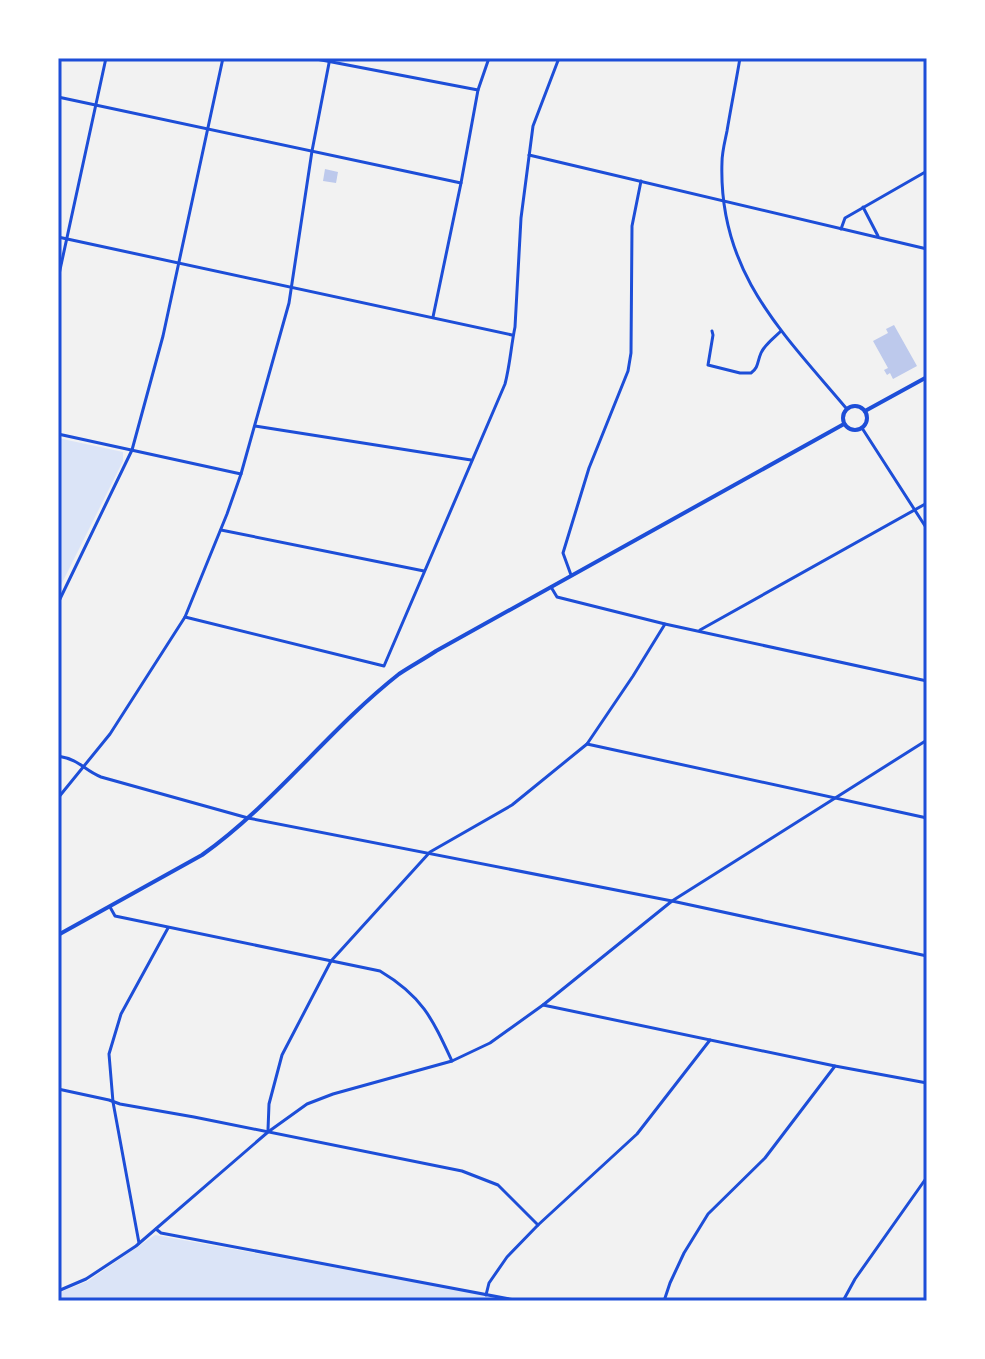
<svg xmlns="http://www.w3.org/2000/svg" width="985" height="1359" font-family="'Fira Sans Condensed',sans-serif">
<rect width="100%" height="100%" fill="#f2f2f2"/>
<g fill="#dbe4f7">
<path d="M58,438L123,452V461L58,591Z"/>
<path d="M155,1235L520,1301H58V1293L88,1281Z"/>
</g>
<g fill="#bdc9ec">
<path d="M325,169L338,172L336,183L323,181Z"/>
<path d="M894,325L917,366L893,379L890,373L887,375L884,370L888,368L873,341L888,333L886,329Z"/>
</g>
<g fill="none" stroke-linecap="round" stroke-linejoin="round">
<g stroke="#1d4ed8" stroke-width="3">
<path d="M311,58L478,90"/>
<path d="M58,97L461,183"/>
<path d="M529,155L927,249"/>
<path d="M863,207L878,236"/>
<path d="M841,229L845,218L927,171"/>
<path d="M58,237L512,335"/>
<path d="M58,279L106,58"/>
<path d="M433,317L461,183L478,90L489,58"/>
<path d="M712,331L713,335L708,365L740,373H751C759,367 757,362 761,353C765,344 774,338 781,331"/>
<path d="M255,426L471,460"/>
<path d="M862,428L927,529"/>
<path d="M58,434L241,474"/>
<path d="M221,530L424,571"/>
<path d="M571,575L563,553L589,468L628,371L631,353L632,226L641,181"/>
<path d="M551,587L557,597L665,624L927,681"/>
<path d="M58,603L132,450L163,336L223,58"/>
<path d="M185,617L384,666L505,384C510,365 511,346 515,327L521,218L533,126L559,58"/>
<path d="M700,630L927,503"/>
<path d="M587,744L927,818"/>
<path d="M58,756C81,760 82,769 101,777L248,818L672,901L927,956"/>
<path d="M110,907L115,916L380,971C422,996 432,1018 452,1061"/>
<path d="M543,1005L835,1066L927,1083"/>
<path d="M58,1089L109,1100L120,1104L194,1117L462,1171L498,1185L538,1225"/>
<path d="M268,1130L269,1104L282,1055L331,961L430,852L512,805L587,744L633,676L665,624"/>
<path d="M156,1229L161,1233L520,1301"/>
<path d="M139,1243L113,1102L109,1054L121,1014L168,928"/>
<path d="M58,1291L86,1279L136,1246L268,1132L307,1104L333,1094L452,1061L490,1043L543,1005L672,901L927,740"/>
<path d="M486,1295L489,1283L507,1257L538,1225L637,1134L710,1040"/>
<path d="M664,1301L670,1283L684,1253L708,1214L765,1158L835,1066"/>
<path d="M843,1301L855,1279L927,1177"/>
</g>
<g stroke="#1d4ed8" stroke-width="3">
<path d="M740,58C736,82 731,107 727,131C725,141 722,152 722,162C718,271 781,331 846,408"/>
<path d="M58,798L110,734L185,617L227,514L241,474L289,303L312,151L330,58"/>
</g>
<g stroke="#1d4ed8" stroke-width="4">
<circle cx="855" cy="418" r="12"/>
<path d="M865,411L927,377"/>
<path d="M58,935L202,855C275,803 329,729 399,674C411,666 424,659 436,651L844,424"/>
</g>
</g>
<rect width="985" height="1359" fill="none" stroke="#ffffff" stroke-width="120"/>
<rect x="60" y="60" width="865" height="1239" fill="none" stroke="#1d4ed8" stroke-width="3"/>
</svg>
